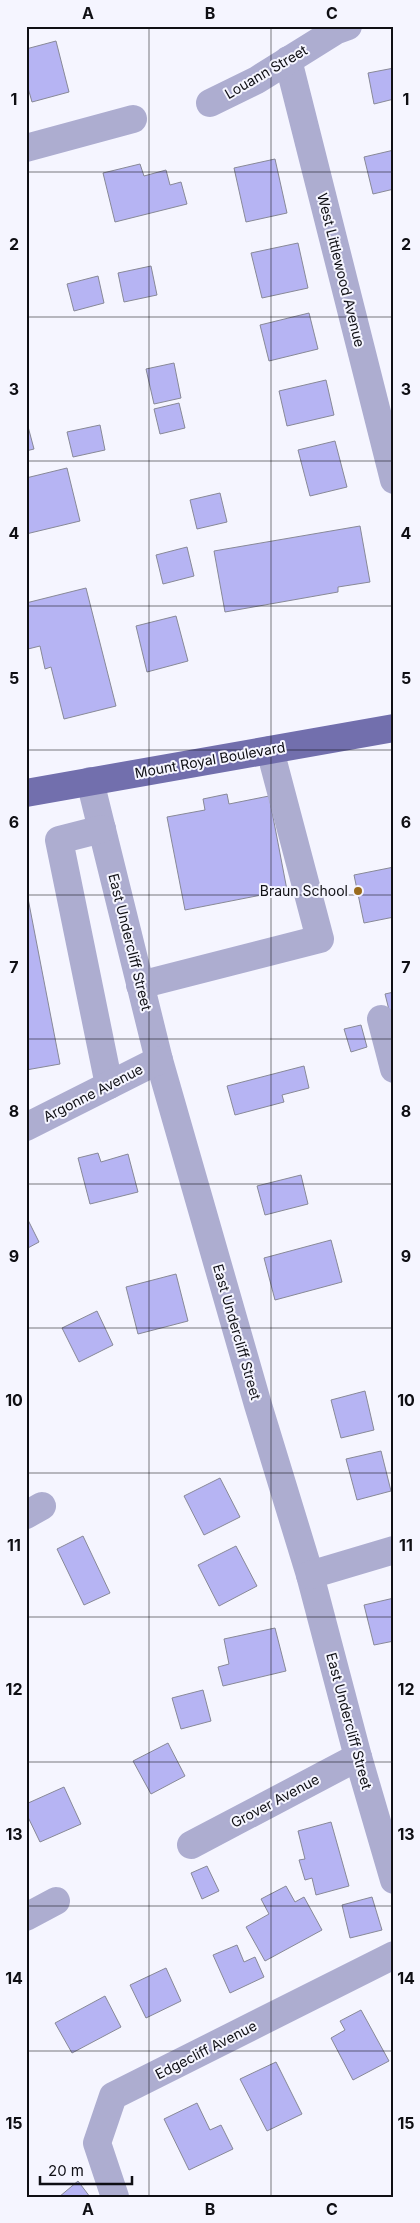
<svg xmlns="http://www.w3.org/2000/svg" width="420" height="2223" font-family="Inter,sans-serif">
<rect width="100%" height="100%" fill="#f5f5ff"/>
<g fill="#b6b4f3" stroke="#888997">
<path d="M56,41L69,92L32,102L26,81V49Z"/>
<path d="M394,68V99L374,104L368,73Z"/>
<path d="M394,150V189L373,194L364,157Z"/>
<path d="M275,159L287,213L246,222L234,168Z"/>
<path d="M140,164L144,176L166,170L170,185L181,182L187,204L115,222L103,173Z"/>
<path d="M298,243L308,288L262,298L251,253Z"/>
<path d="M151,266L157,295L124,302L118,273Z"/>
<path d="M98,276L104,303L74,311L67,284Z"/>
<path d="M309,313L318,349L269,361L260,325Z"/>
<path d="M174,363L181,398L154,404L146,369Z"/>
<path d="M326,380L334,415L287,426L279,391Z"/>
<path d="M179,403L185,428L160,434L154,409Z"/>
<path d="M26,419L34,449L26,451Z"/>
<path d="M100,425L105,450L73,457L67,432Z"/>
<path d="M335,441L347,487L310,496L298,450Z"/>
<path d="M67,468L80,521L26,534V478Z"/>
<path d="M220,493L227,522L197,529L190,500Z"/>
<path d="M360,526L370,582L338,587V592L225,612L214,551Z"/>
<path d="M187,547L194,576L163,584L156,555Z"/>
<path d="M86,588L116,706L64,719L51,667L45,669L40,646L28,649L26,642V603Z"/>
<path d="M176,616L188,661L147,672L136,626Z"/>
<path d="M227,794L229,804L269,796L287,890L185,910L167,817L205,810L203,799Z"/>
<path d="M394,867V917L364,923L354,875Z"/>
<path d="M26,888L60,1064L26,1070Z"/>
<path d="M394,992V1022H392L385,994Z"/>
<path d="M361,1025L367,1047L351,1052L344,1029Z"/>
<path d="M304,1066L309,1088L282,1095L284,1102L235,1115L227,1086Z"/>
<path d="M98,1153L101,1162L128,1154L138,1192L90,1204L78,1158Z"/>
<path d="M301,1175L308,1204L265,1215L257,1186Z"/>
<path d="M26,1216L39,1242L26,1249Z"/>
<path d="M331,1240L342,1282L275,1300L264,1258Z"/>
<path d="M176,1274L188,1321L138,1334L126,1287Z"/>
<path d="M97,1311L113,1345L79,1362L62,1328Z"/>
<path d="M365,1391L374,1430L341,1438L331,1400Z"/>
<path d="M381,1451L391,1491L357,1500L346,1459Z"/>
<path d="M220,1478L240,1517L204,1535L184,1496Z"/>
<path d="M83,1536L110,1593L84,1605L57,1549Z"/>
<path d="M236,1546L257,1586L219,1606L198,1565Z"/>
<path d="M394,1598V1641L374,1645L364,1605Z"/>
<path d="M275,1628L286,1671L223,1686L218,1667L229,1664L224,1639Z"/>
<path d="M203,1690L211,1721L181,1729L172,1698Z"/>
<path d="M168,1743L185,1776L151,1794L133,1761Z"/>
<path d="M64,1787L81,1824L40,1842L26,1813V1804Z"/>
<path d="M331,1822L349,1886L316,1895L312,1878L305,1880L299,1860L305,1859L298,1831Z"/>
<path d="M207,1866L219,1891L202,1899L191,1873Z"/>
<path d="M286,1886L295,1902L304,1897L322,1930L265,1961L246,1927L269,1914L261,1899Z"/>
<path d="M372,1897L382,1930L350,1938L342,1905Z"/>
<path d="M237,1945L244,1962L255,1957L264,1977L230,1993L213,1955Z"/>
<path d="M166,1968L181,2001L146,2018L130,1985Z"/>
<path d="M105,1996L121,2027L72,2053L55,2023Z"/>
<path d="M361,2010L389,2061L353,2080L331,2038L345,2030L340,2021Z"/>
<path d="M276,2062L302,2114L267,2131L240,2079Z"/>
<path d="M197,2103L210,2130L221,2125L233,2149L189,2170L164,2119Z"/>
<path d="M78,2181L90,2197H59Z"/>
</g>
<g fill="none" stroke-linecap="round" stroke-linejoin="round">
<g stroke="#adadd0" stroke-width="28">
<path d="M288,60L394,480"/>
<path d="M210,103L257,80L337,30L348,26"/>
<path d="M26,148L133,119"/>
<path d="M90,781L159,1060L258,1405L310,1575L358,1757L394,1880"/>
<path d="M102,829L59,840L109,1085"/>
<path d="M140,985L320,939L270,750"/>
<path d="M381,1019L394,1069"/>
<path d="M26,1127L159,1060"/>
<path d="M26,1515L42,1506"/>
<path d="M310,1575L394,1550"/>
<path d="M191,1845L358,1757"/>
<path d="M26,1917L56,1901"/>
<path d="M115,2197L97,2143L113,2096L394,1955"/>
</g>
<path stroke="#726fad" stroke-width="28" d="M26,793L394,728"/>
</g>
<path fill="none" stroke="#0f0f14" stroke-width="1" stroke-opacity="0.55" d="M149,26V2197M271,26V2197M26,172H394M26,317H394M26,461H394M26,606H394M26,750H394M26,895H394M26,1039H394M26,1184H394M26,1328H394M26,1473H394M26,1617H394M26,1762H394M26,1906H394M26,2051H394"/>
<circle fill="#9a6b1c" stroke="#f5f5ff" stroke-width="2" cx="358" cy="891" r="5"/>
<g text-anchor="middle" stroke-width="4" stroke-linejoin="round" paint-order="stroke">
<g font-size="14" fill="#0f0f14" stroke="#f5f5ff">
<text transform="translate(266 72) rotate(-30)" y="5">Louann Street</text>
<text transform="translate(341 270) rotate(76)" y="5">West Littlewood Avenue</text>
<text transform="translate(210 760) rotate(-10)" y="5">Mount Royal Boulevard</text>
<text transform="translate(130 942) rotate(76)" y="5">East Undercliff Street</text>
<text transform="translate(93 1093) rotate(-27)" y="5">Argonne Avenue</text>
<text transform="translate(237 1332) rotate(74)" y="5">East Undercliff Street</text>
<text transform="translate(349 1721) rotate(75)" y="5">East Undercliff Street</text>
<text transform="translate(275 1801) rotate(-28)" y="5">Grover Avenue</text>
<text transform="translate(206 2050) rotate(-27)" y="5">Edgecliff Avenue</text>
</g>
<g font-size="14" fill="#0f0f14" stroke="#f5f5ff" text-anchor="end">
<text x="348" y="896">Braun School</text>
</g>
</g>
<rect width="420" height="2223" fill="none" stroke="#f5f5ff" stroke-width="55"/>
<path d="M40 2176v8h92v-8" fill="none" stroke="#0f0f14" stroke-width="2.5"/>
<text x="48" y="2176" font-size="15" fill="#0f0f14" stroke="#f5f5ff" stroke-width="4" paint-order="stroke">20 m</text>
<rect x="28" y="28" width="364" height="2168" fill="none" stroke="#0f0f14" stroke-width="2"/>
<g font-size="16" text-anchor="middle" font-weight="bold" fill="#0f0f14">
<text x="88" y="19">A</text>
<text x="210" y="19">B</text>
<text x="332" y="19">C</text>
<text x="14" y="105">1</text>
<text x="406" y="105">1</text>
<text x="14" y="250">2</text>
<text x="406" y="250">2</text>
<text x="14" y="395">3</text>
<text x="406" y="395">3</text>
<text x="14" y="539">4</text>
<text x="406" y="539">4</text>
<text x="14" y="684">5</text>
<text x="406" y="684">5</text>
<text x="14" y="828">6</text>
<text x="406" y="828">6</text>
<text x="14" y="973">7</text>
<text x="406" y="973">7</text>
<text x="14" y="1117">8</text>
<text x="406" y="1117">8</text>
<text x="14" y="1262">9</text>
<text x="406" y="1262">9</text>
<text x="14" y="1406">10</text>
<text x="406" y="1406">10</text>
<text x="14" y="1551">11</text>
<text x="406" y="1551">11</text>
<text x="14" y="1695">12</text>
<text x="406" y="1695">12</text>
<text x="14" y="1840">13</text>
<text x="406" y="1840">13</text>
<text x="14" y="1984">14</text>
<text x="406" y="1984">14</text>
<text x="14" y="2129">15</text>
<text x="406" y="2129">15</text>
<text x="88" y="2215">A</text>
<text x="210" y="2215">B</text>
<text x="332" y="2215">C</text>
</g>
</svg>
